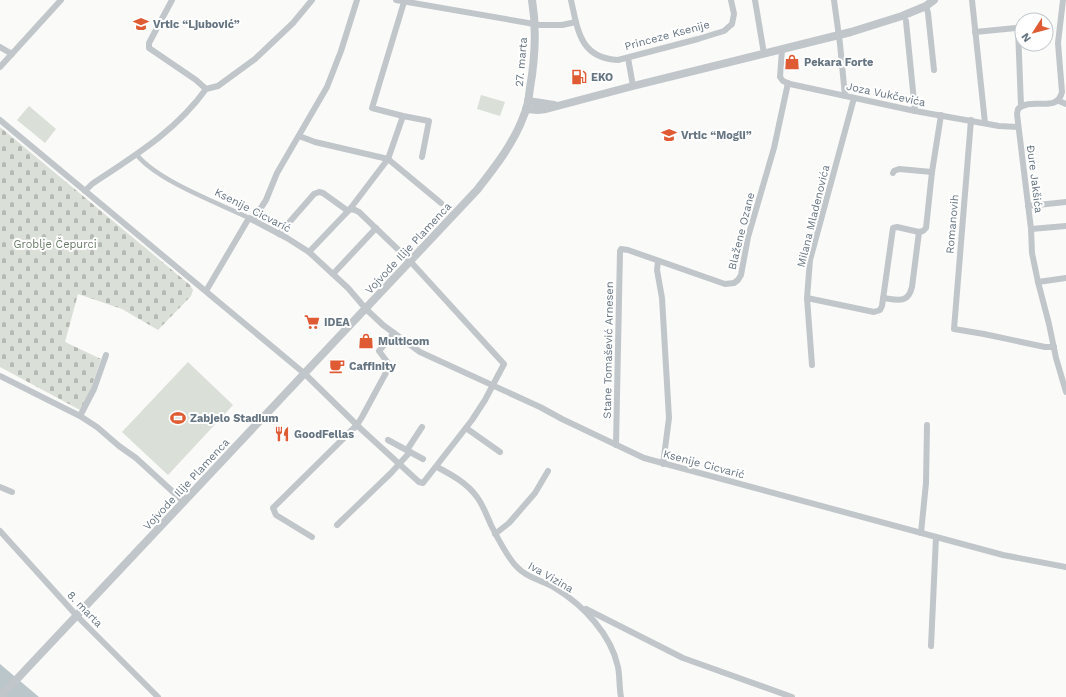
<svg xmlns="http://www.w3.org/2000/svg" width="1066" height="697" font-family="'Work Sans',sans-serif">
<defs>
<pattern id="cemetery-stones" width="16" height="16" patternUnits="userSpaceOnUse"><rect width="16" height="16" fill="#dadfd7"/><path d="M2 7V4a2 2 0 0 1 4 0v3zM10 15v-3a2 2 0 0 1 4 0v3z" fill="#b5b9b4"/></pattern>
</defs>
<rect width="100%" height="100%" fill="#fafaf8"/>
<g fill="#dadfd7">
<path d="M481,95L505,102L500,116L477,109Z"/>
<path d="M29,106L56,129L45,143L17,120Z"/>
<path d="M188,362L233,405L168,475L122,432Z"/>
</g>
<path fill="url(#cemetery-stones)" d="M0,127L190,285L193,290L191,296L158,330L122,309L78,294L65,342L101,359L89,394L80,410L0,367Z"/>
<path fill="#bbc6ca" d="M0,664L39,697H0Z"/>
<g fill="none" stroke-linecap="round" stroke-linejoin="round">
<path stroke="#c1c6ca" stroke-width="4.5" d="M137,155C158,181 218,203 249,218"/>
<g stroke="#c1c6ca" stroke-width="6">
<path d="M172,0L149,43V48L196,80L206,89"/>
<path d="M396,0L540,25H562L576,22"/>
<path d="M571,0C578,31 580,58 618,60L698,39L724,31L732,24L734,14L731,0"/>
<path d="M755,0L764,54"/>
<path d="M834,0L840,44L845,96"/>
<path d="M972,0L985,123"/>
<path d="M1063,0L1058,43L1062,92C1057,114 1031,96 1018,109L1017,114L1031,229L1032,253L1038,282L1049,324L1056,358L1066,392"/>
<path d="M404,2L372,108L403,116L429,121L422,157"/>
<path d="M926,6L928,13L934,70"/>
<path d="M906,21L915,111"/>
<path d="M975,32L1016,28L1018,29L1021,106"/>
<path d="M0,47L12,54"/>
<path d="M782,50L780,77L783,81L790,84L915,111L999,126L1018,127"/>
<path d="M628,58L633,86"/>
<path d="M0,67L61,0"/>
<path d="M1059,101L1066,104"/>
<path d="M0,120L305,374L361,429L419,482L423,483L472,420L485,400L504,364L410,261L359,212L355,210L350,209"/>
<path d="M971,120L954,329L984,334L1045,347H1054"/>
<path d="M299,136L315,142L388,159L441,203"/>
<path d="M893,173L894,171L899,169L932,172"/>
<path d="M85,191L92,184C134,156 176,131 206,89L218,86L255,59L293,23L312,0"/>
<path d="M1028,206L1066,202"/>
<path d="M253,220L266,200L277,173L327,87L341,51L357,0"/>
<path d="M1031,229L1066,226"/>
<path d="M279,234L314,194L319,192L323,193L348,211"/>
<path d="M309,252L350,209L388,159L403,116"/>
<path d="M658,261L657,270L662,298L669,418L663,464"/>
<path d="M333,274L376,228"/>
<path d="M1038,282L1066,278"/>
<path d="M206,291L249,218L287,238L309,252L348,288L366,309L383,325L420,352L540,407L562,419L644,458L1003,555L1066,567"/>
<path d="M807,298L874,312L880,310L882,306L893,228L897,227L919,232L923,231L926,228L932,172L941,115"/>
<path d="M883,298C898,300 908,304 912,287L919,232"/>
<path d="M812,365L807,298L810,260L854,98"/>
<path d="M0,376L80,416L97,427L119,446L136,458L184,502"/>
<path d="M80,416L94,389L106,355"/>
<path d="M466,428L500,452"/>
<path d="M388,440L423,459"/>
<path d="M616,445L620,251L621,249L628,250L725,284L734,283L738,280L741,275L748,237L774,148L788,83"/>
<path d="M407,450L422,427"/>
<path d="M437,467C452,475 467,483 477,497C483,505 487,516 491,525C497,537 508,559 518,568C527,578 544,581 555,588C583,605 611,634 618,667C620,677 619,687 621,697"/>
<path d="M0,487L12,492"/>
<path d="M337,525L391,473L410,452"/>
<path d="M0,531L77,616L158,697"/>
<path d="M921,533L926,483L927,425"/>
<path d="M495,534L509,523L535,493L548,471"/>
<path d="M312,537L276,515L273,508L357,425L362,417L388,369V363L379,351L394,333"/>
<path d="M586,609L683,658L792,697"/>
<path d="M931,646L936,537"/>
</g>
<g stroke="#c1c6ca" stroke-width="8">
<path d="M528,101L554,105"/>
<path d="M526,109L538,110L546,109L633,86L851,32L902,16L926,6L934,0"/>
<path d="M0,697L477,190C495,167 514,143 524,115C528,107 529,97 530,88C535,59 537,30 532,0"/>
</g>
</g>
<defs>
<symbol id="school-bare" viewBox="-9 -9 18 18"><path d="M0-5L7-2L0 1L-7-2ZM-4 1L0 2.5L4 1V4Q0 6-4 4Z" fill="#de5b33" stroke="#fff" stroke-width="2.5" paint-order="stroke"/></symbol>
<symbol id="shop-bare" viewBox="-9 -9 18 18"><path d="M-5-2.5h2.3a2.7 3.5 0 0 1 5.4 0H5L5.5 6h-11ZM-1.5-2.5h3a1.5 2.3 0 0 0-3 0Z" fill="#de5b33" stroke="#fff" stroke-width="2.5" paint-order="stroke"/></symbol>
<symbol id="fuel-bare" viewBox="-9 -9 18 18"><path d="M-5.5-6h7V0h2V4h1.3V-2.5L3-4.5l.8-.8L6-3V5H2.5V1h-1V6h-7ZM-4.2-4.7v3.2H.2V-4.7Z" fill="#de5b33" stroke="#fff" stroke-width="2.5" paint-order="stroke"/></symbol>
<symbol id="supermarket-bare" viewBox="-9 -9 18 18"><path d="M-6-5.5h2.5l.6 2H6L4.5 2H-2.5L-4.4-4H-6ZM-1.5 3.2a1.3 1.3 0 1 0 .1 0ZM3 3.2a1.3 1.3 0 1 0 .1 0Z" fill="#de5b33" stroke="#fff" stroke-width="2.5" paint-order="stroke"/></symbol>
<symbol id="cafe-bare" viewBox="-9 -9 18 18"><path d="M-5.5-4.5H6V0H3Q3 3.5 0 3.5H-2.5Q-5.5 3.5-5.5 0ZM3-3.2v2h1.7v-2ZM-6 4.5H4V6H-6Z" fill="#de5b33" stroke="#fff" stroke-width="2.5" paint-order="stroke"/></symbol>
<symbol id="stadium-bare" viewBox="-9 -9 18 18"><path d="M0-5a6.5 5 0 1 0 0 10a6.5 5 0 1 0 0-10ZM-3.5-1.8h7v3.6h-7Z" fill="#de5b33" stroke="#fff" stroke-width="2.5" paint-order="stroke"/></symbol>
<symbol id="restaurant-bare" viewBox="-9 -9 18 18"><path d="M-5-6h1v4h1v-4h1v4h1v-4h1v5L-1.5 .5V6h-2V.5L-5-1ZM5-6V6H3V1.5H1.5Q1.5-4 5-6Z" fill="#de5b33" stroke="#fff" stroke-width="2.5" paint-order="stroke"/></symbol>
</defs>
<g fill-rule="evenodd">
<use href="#school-bare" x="130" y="13" width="22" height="22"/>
<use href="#shop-bare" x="781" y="51" width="22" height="22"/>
<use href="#fuel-bare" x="568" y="66" width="22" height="22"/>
<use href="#school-bare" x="658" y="124" width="22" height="22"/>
<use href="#supermarket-bare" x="301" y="311" width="22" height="22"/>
<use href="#shop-bare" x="355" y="330" width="22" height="22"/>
<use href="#cafe-bare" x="326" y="355" width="22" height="22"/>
<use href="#stadium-bare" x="167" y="407" width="22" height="22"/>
<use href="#restaurant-bare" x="271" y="423" width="22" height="22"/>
</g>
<g text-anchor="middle" stroke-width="4" stroke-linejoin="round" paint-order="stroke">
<g font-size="11" font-weight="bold" fill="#667582" stroke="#fff" text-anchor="start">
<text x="153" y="28">Vrtic “Ljubović”</text>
<text x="804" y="66">Pekara Forte</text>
<text x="591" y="81">EKO</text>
<text x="681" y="139">Vrtic “Mogli”</text>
<text x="324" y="326">IDEA</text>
<text x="378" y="345">Multicom</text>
<text x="349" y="370">Caffinity</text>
<text x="190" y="422">Zabjelo Stadium</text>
<text x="294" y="438">GoodFellas</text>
</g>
<g font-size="11" fill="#667582" stroke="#fff">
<text transform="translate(667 35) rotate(-15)" y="4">Princeze Ksenije</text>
<text transform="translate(521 62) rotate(-85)" y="4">27. marta</text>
<text transform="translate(886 94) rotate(12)" y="4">Joza Vukčevića</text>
<text transform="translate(1035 179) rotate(83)" y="4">Đure Jakšića</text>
<text transform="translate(253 210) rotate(27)" y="4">Ksenije Cicvarić</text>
<text transform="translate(813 216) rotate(-76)" y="4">Milana Mladenovića</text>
<text transform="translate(952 224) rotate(-85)" y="4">Romanovih</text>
<text transform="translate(741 231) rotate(-76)" y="4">Blažene Ozane</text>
<text transform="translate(408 248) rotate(-47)" y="4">Vojvode Ilije Plamenca</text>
<text transform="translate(608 350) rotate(-89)" y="4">Stane Tomašević Arnesen</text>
<text transform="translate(704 464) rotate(15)" y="4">Ksenije Cicvarić</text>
<text transform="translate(186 484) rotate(-47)" y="4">Vojvode Ilije Plamenca</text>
<text transform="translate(551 577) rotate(30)" y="4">Iva Vizina</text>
<text transform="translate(85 609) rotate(46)" y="4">8. marta</text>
</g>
<g font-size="11" fill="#687a64" stroke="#fff">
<text x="55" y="248">Groblje Čepurci</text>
</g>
</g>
<g transform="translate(1034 32) rotate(234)"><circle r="19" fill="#ffffff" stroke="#c2c8cd"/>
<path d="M0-3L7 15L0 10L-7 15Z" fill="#de5b33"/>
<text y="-6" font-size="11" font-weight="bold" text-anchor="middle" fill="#667582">N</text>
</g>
</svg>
